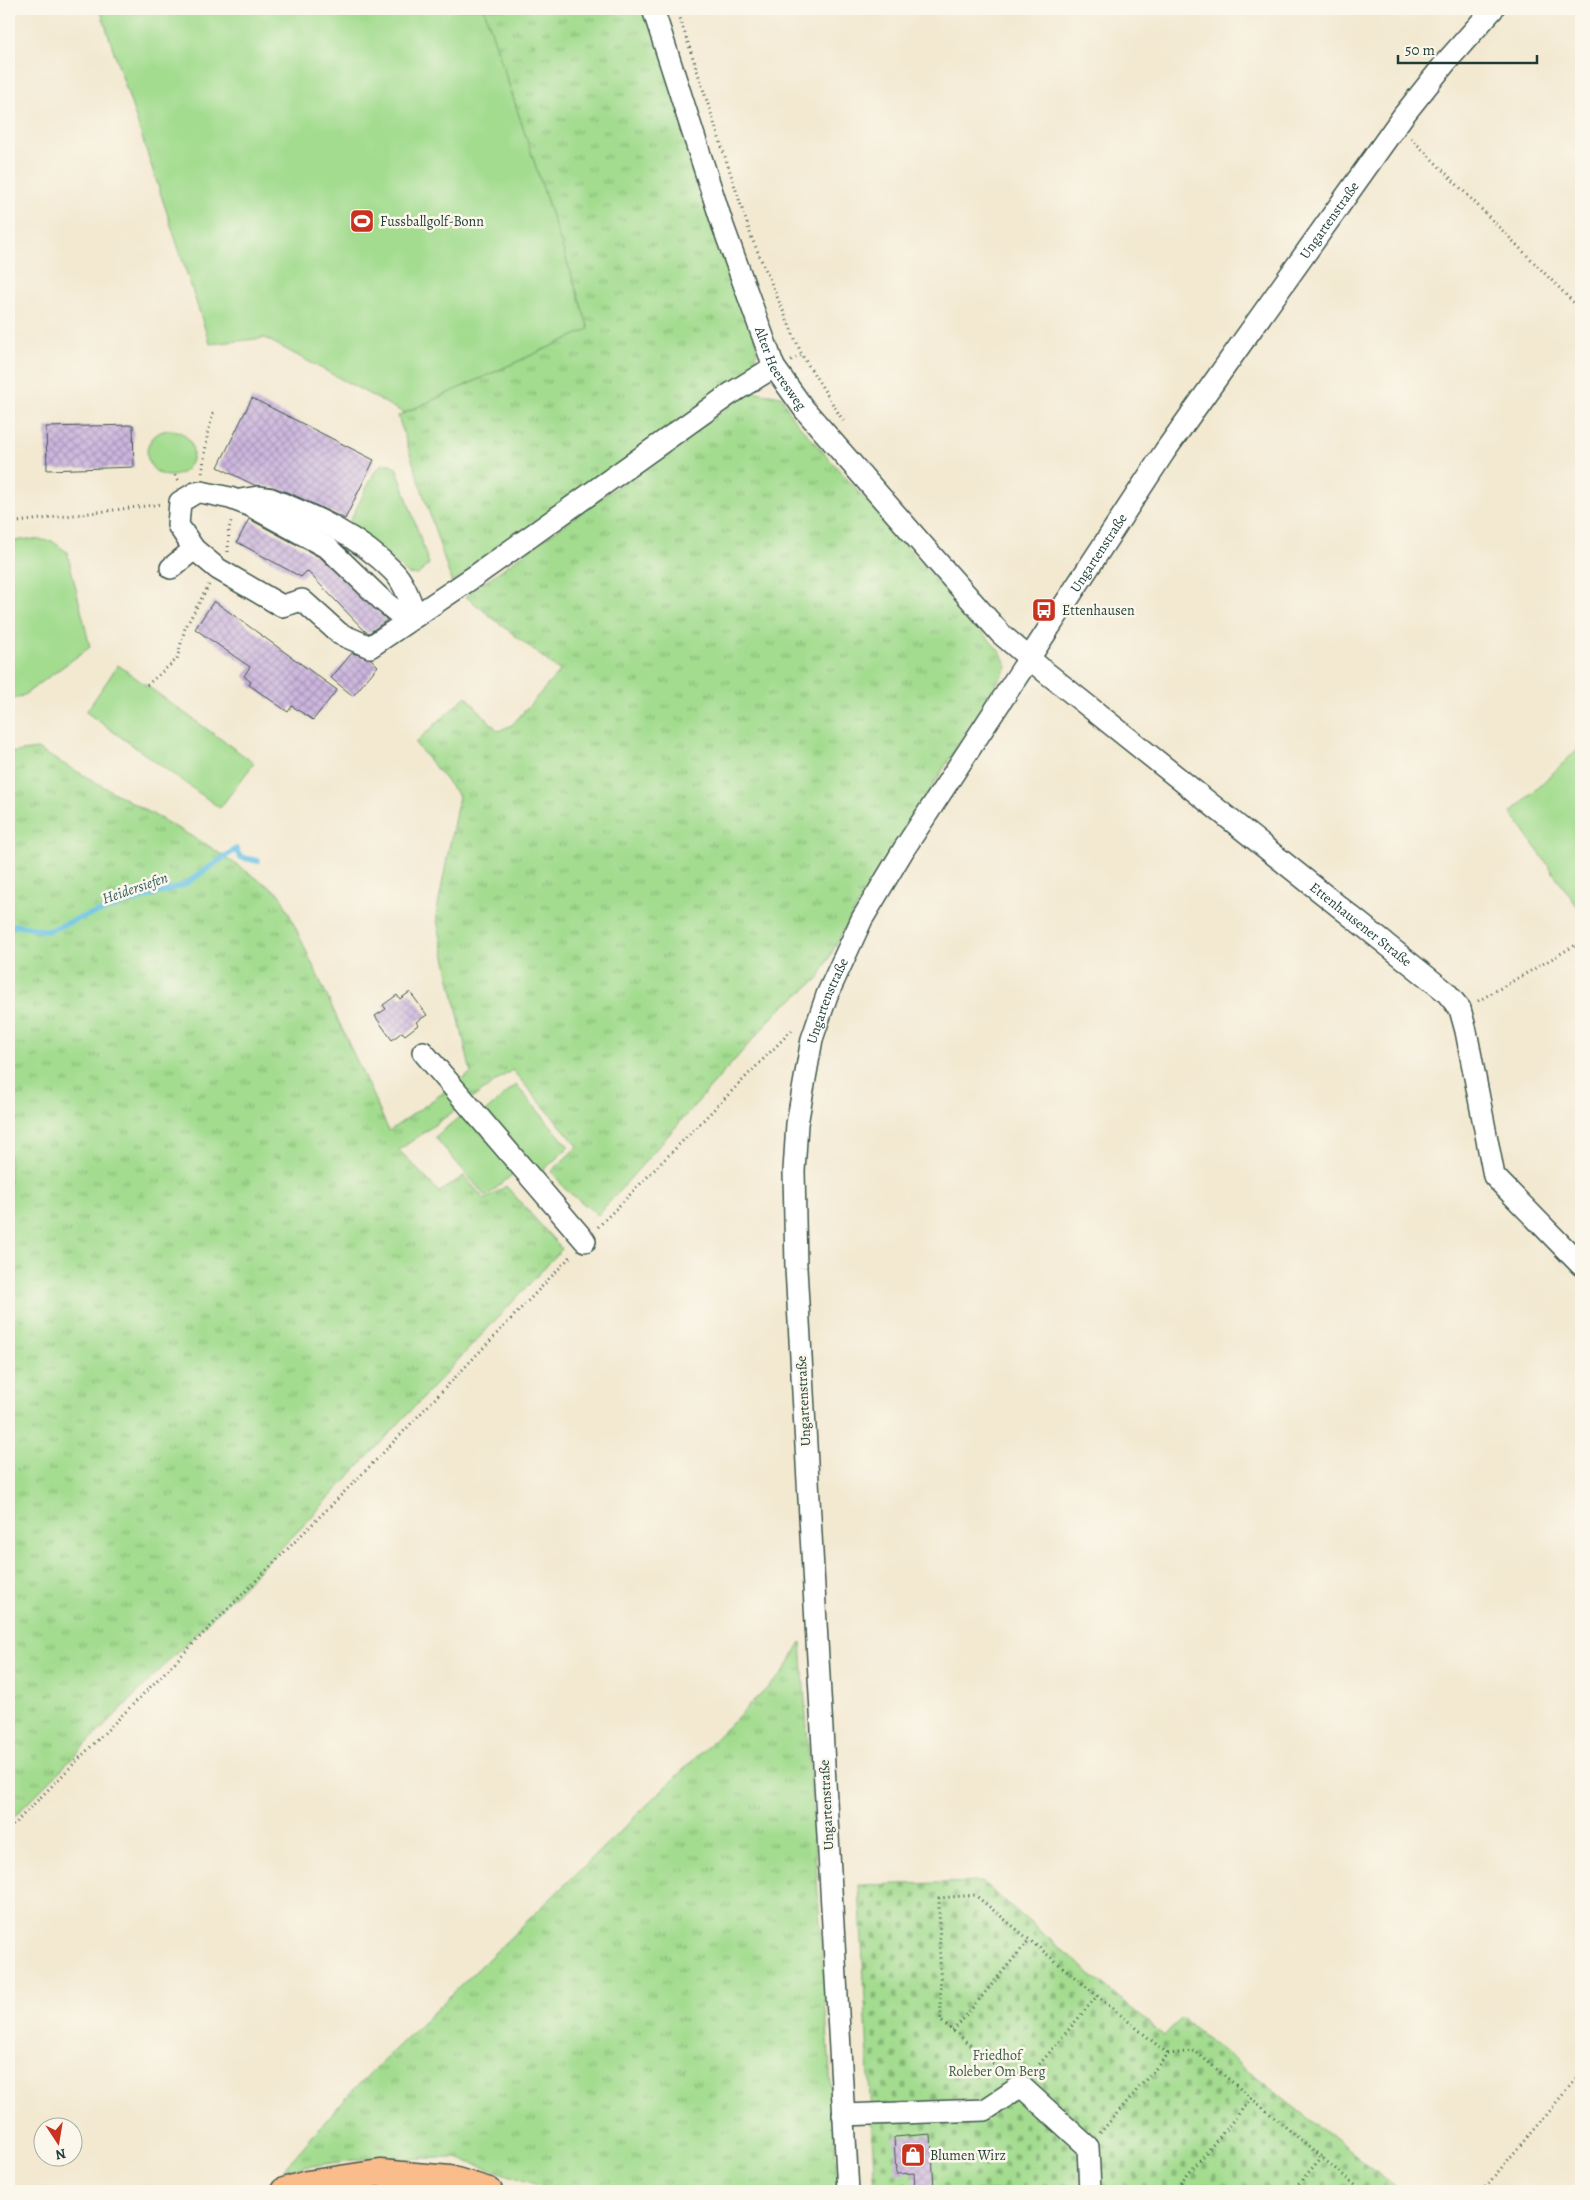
<svg xmlns="http://www.w3.org/2000/svg" width="1590" height="2200" font-family="Alegreya,serif">
<defs>
<pattern id="grass-tufts" width="24" height="20" patternUnits="userSpaceOnUse" patternTransform="scale(1.25)"><rect width="24" height="20" fill="#a3dc8f"/><path d="M3 7l-1-3M5 7V3M7 7l1-3M15 17l-1-3M17 17v-4M19 17l1-3" fill="none" stroke="#84b476"/></pattern>
<pattern id="cemetery-stones" width="16" height="16" patternUnits="userSpaceOnUse" patternTransform="scale(1.25)"><rect width="16" height="16" fill="#a3dc8f"/><path d="M2 7V4a2 2 0 0 1 4 0v3zM10 15v-3a2 2 0 0 1 4 0v3z" fill="#84b476"/></pattern>
<pattern id="building-cross-hatch" width="8" height="8" patternUnits="userSpaceOnUse" patternTransform="scale(1.25)"><rect width="8" height="8" fill="#ccb5de"/><path d="M0 0l8 8M0 8l8-8" fill="none" stroke="#a594b5"/></pattern>
</defs>
<rect width="100%" height="100%" fill="#fbf7ec"/>
<filter id="ink" filterUnits="userSpaceOnUse"><feTurbulence type="fractalNoise" baseFrequency=".02" numOctaves="2"/><feDisplacementMap in="SourceGraphic" scale="10" xChannelSelector="R" yChannelSelector="G"/><feConvolveMatrix kernelMatrix="1 2 1 2 8 2 1 2 1" color-interpolation-filters="sRGB"/></filter>
<filter id="wash" filterUnits="userSpaceOnUse"><feTurbulence type="fractalNoise" baseFrequency=".0096" numOctaves="4" result="noise"/><feDisplacementMap in="SourceGraphic" scale="20" xChannelSelector="R" yChannelSelector="G"/><feGaussianBlur stdDeviation="1.12" result="paint"/><feColorMatrix in="noise" values="0 0 0 0 0 0 0 0 0 0 0 0 0 0 0 0 0 1.4 0 .05"/><feComposite in="paint" operator="in"/></filter>
<g filter="url(#wash)">
<rect width="100%" height="100%" fill="#f3e9d1"/>
<g fill="url(#grass-tufts)" stroke="#618c62">
<path d="M484,9H648L757,343L756,367L452,583L398,416L589,329Z"/>
<path d="M750,391L781,396L792,417L1001,653L1007,667L850,918L818,979L777,1012L598,1215L565,1189L552,1171L578,1146L512,1070L399,1150L439,1192L464,1176L485,1200L506,1186L562,1249L301,1528L9,1822V753L37,749L207,845L280,894L389,1131L471,1073L436,916L459,796L415,743L466,696L498,731L512,725L560,671L465,596Z"/>
<path d="M801,1642L838,2191H556L456,2158L359,2159L283,2170L350,2093L783,1673Z"/>
</g>
<path fill="url(#cemetery-stones)" stroke="#618c62" d="M982,1882L1164,2036L1181,2018L1400,2191H875L859,1885Z"/>
<g fill="#a3dc8f" stroke="#618c62">
<path d="M100,9H484L589,329L404,413L265,338L210,344Z"/>
<circle cx="170" cy="453" r="23"/>
<path d="M382,464H391L397,469L429,564L418,575L408,574L350,524L351,519L374,473Z"/>
<path d="M28,539L52,541L67,552L90,647L24,695L9,701V542Z"/>
<path d="M118,665L254,763L220,808L86,712Z"/>
<path d="M1581,746V904L1577,906L1511,813Z"/>
<path d="M516,1085L569,1147L540,1173L486,1111Z"/>
<path d="M464,1113L514,1173L486,1197L435,1137Z"/>
</g>
<g fill="none" stroke-linecap="round" stroke-linejoin="round">
<path stroke="#69c3e7" stroke-width="5.5" d="M9,931L15,925L48,931L80,918L184,885L236,849L240,857L258,861"/>
</g>
<g id="blocks">
<g fill="url(#building-cross-hatch)">
<path d="M252,398L374,460L345,519L292,494L273,487L254,485L218,467Z"/>
<path d="M133,425L134,467L47,470L46,427Z"/>
<path d="M249,519L321,558L387,620L369,633L365,631L307,571L301,577L237,542Z"/>
<path d="M214,601L337,690L313,720L292,706L288,712L249,685L251,682L244,676L250,667L195,629Z"/>
<path d="M352,653L371,659L378,666L353,696L331,678Z"/>
<path d="M410,992L427,1015L416,1022L418,1025L405,1035L402,1032L392,1040L375,1016L386,1009L383,1005L397,995L400,999Z"/>
<path d="M931,2134L934,2190L915,2191L914,2173L896,2174L894,2137Z"/>
</g>
</g>
</g>
<g filter="url(#ink)">
<use href="#blocks" fill-opacity="0" stroke="#3f574c" stroke-width="1"/>
<g fill="none" stroke-linecap="round" stroke-linejoin="round">
<defs>
<g id="minor">
<path id="s1" d="M653,9L723,226L774,367L804,409L941,566L1001,634L1043,670L1446,992L1460,1009L1466,1031L1494,1176L1581,1265"/>
<path d="M240,500L258,497L271,499C314,516 360,537 393,571C405,583 410,601 416,616"/>
<path d="M171,568L194,549"/>
<path d="M408,621L382,600L328,548L251,506L230,498L201,492L195,493L180,502L178,525L194,549L218,569L282,606L302,600L340,634L370,647L475,576L730,394L774,367"/>
<path d="M423,1052L585,1241"/>
<path d="M843,2115L985,2110L1021,2086L1088,2147L1090,2191"/>
<path id="s2" d="M848,2191L796,1268L794,1171L797,1124L812,1039L827,995L862,919L904,849L1165,451L1403,116L1446,62L1493,9"/>
</g>
<path id="major" d="M284,2191L307,2184L380,2173L450,2179L489,2191"/>
</defs>
<use href="#minor" stroke="#3f574c" stroke-width="24"/>
<use href="#major" stroke="#3f574c" stroke-width="29"/>
<g stroke="#3f574c" stroke-width="3" stroke-dasharray="1 4" stroke-linecap="butt">
<path d="M677,9L751,236L802,355L844,422"/>
<path d="M1411,138L1581,310"/>
<path d="M791,360L802,355"/>
<path d="M202,473L208,432L214,410"/>
<path d="M175,475L179,481"/>
<path d="M9,523L162,504"/>
<path d="M228,552L229,528L232,519"/>
<path d="M147,685L177,659L185,628L209,585"/>
<path d="M1478,1001L1581,942"/>
<path d="M598,1227L794,1028"/>
<path d="M9,1829L382,1454L572,1255"/>
<path d="M953,2031L1029,1940"/>
<path d="M1168,2054L1195,2051L1362,2191"/>
<path d="M1033,2072L1097,1996"/>
<path d="M1005,2073L941,2021L939,1898L975,1895L1168,2054L1100,2133"/>
<path d="M1174,2191L1252,2098"/>
<path d="M1292,2191L1322,2157"/>
<path d="M1482,2191L1581,2073"/>
</g>
<use href="#minor" stroke="#fff" stroke-width="21"/>
<use href="#major" stroke="#f9bc8a" stroke-width="26"/>
</g>
</g>
<defs>
<symbol id="stadium-square" viewBox="-11 -11 22 22"><rect x="-9" y="-9" width="18" height="18" rx="4" fill="#c8321e" stroke="#fbf7ec"/><path d="M0-5a6.5 5 0 1 0 0 10a6.5 5 0 1 0 0-10ZM-3.5-1.8h7v3.6h-7Z" fill="#fff"/></symbol>
<symbol id="bus-square" viewBox="-11 -11 22 22"><rect x="-9" y="-9" width="18" height="18" rx="4" fill="#c8321e" stroke="#fbf7ec"/><path d="M-5-6H5V4H4V6H2V4H-2V6H-4V4H-5ZM-3.5-4V0h7V-4ZM-3.5 1.2v1.5H-2V1.2ZM2 1.2v1.5H3.5V1.2Z" fill="#fff"/></symbol>
<symbol id="shop-square" viewBox="-11 -11 22 22"><rect x="-9" y="-9" width="18" height="18" rx="4" fill="#c8321e" stroke="#fbf7ec"/><path d="M-5-2.5h2.3a2.7 3.5 0 0 1 5.4 0H5L5.5 6h-11ZM-1.5-2.5h3a1.5 2.3 0 0 0-3 0Z" fill="#fff"/></symbol>
</defs>
<g fill-rule="evenodd">
<use href="#stadium-square" x="348" y="207" width="28" height="28"/>
<use href="#bus-square" x="1030" y="596" width="28" height="28"/>
<use href="#shop-square" x="899" y="2141" width="28" height="28"/>
</g>
<g text-anchor="middle" stroke-width="5" stroke-linejoin="round" paint-order="stroke">
<g font-size="14" fill="#1f3d34" stroke="#fbf7ec">
<text dy="5" stroke="none"><textPath href="#s2" startOffset="2126">Ungartenstraße</textPath></text>
<text dy="5" stroke="none"><textPath href="#s1" startOffset="382">Alter Heeresweg</textPath></text>
<text dy="5" stroke="none"><textPath href="#s2" startOffset="1721">Ungartenstraße</textPath></text>
<text dy="5" stroke="none"><textPath href="#s1" startOffset="1191">Ettenhausener Straße</textPath></text>
<text dy="5" stroke="none"><textPath href="#s2" startOffset="1196">Ungartenstraße</textPath></text>
<text transform="translate(803 1401) rotate(-93)" y="5">Ungartenstraße</text>
<text transform="translate(826 1805) rotate(-93)" y="5">Ungartenstraße</text>
</g>
<g font-size="14" fill="#1f3d34" stroke="#fbf7ec" text-anchor="start">
<text x="380" y="226">Fussballgolf-Bonn</text>
<text x="1062" y="615">Ettenhausen</text>
<text x="930" y="2160">Blumen Wirz</text>
</g>
<g font-size="14" fill="#395d46" stroke="#fbf7ec">
<text x="997" y="2060">Friedhof<tspan x="997" dy="16">Roleber Om Berg</tspan></text>
</g>
<g font-size="15" font-style="italic" fill="#325e61" stroke="#fbf7ec">
<text transform="translate(135 888) rotate(-19)" y="5">Heidersiefen</text>
</g>
</g>
<rect width="1590" height="2200" fill="none" stroke="#fbf7ec" stroke-width="30"/>
<g transform="translate(58 2142) rotate(168)"><circle r="24" fill="#fbf7ec" stroke="#a3ada2"/>
<path d="M0-4L9 19L0 12L-9 19Z" fill="#c8321e"/>
<text y="-8" font-size="14" font-weight="bold" text-anchor="middle" fill="#1f3d34">N</text>
</g>
<path d="M1398 55v8h139v-8" fill="none" stroke="#1f3d34" stroke-width="2.5"/>
<text x="1405" y="55" font-size="15" fill="#1f3d34" stroke="#fbf7ec" stroke-width="4" paint-order="stroke">50 m</text>
</svg>
